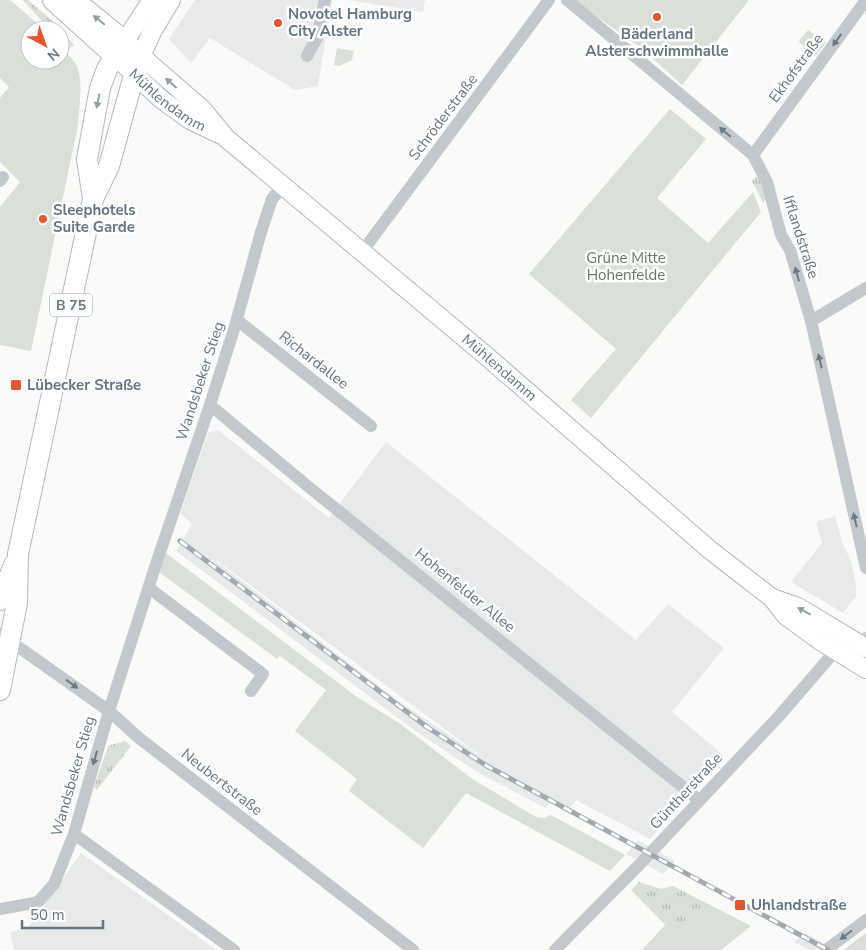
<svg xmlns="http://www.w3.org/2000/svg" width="866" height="950" font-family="'Nunito Sans',sans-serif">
<defs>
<pattern id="grass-tufts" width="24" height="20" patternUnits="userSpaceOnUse" patternTransform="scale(1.25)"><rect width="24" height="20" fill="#dadfd7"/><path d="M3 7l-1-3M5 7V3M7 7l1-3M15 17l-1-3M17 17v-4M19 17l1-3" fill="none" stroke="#b4b9b4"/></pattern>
</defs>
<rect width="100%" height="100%" fill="#fafaf8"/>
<g fill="#e8e9e9" fill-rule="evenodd">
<path d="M195,0H332L318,86L295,90L210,38L191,63L169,39Z"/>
<path d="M348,0H425L423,12Z"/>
<path d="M218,430L329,518L386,442L636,640L668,604L724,648L672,712L724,756L650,839L576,800L569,809L552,799L546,808L477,772L414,730L176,551L192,524L180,513L208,433ZM216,561V560L488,761L397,700Z"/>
<path d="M835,516L842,542L851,561L856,584V596L843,613L791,582L822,543L816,523L818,521Z"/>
<path d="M638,840L675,861L663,874L626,854Z"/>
<path d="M81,853L214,948L215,950H14L10,932L28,928Z"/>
<path d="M805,933L836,950H809L794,942Z"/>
</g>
<g fill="url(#grass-tufts)">
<path d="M23,0H28L56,24L74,45L68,49L60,40V30H50Z"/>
<path d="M756,177H761L766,199L763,203L752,181Z"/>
<path d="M125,741L131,746L97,790L94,787L108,746Z"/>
<path d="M639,882L661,889L673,886L716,908L680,940L631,890Z"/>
</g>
<g fill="#dadfd7">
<path d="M0,0H10L45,30H30V60H60V47C66,53 75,60 78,69C83,86 79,108 78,125L31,351L0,345V207L20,182L0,162V98L9,87L0,78Z"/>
<path d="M573,0H749L682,85L640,47Z"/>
<path d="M808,30L826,42L816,56L800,43L799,41Z"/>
<path d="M337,48L354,51L352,60L339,66L334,65Z"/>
<path d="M670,109L706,139L657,198L708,243L753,192L761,212L591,418L571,400L616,349L529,274Z"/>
<path d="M166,553L357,697L399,723L471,778L536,817L544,818L551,815L625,855L610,871L466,793L423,848L349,791L357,779L295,731L326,690L280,656L277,659L159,572Z"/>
<path d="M716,908L751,926L721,950H642L666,924L680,940Z"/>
<path d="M866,933V950H843Z"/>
</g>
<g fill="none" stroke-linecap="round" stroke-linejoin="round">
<defs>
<g id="secondary">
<path id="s1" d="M152,0L115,56L161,99L190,120L219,134"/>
<path id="s2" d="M171,0L152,32L141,56L202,109L226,138L484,354L710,550L772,598L786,616L819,640L866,669"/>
<path d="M772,598L798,607L866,648"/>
</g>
<g id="primary">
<path d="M53,0L115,56L107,69L100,88L87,159L93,199"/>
<path d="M0,600L14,565"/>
<path d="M0,690L17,603L18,554L93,199L109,166L134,75L141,56L111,30L74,0"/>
</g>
</defs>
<use href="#secondary" stroke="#b3babf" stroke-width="20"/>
<use href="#primary" stroke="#b5babe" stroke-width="22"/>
<g stroke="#c3c8cc" stroke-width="12">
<path d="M567,0L753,155L767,182L781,235L790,250L811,321L866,568"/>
<path d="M307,56L317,38L325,0"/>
<path d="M753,155L866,0"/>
<path d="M0,181L3,177"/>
<path d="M362,252L549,0"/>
<path d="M237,320L371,426"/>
<path d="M811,321L866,288"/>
<path d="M210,405L310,488L699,800"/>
<path d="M149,588L263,674L251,691"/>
<path d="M0,634L109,711L139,738L413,950"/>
<path d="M74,834L234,950"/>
<path d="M0,909L34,903L39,901L54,884L74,834L109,711L156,564L210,405L235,326L261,232L272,199L283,186"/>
<path d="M555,950L639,865L780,715L836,650L855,641L866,638"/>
<path d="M826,950L866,920"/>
</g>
<use href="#secondary" stroke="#fff" stroke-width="18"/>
<use href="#primary" stroke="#fff" stroke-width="20"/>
<defs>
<path id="rail" d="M180,541L427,727L487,766L828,950"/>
</defs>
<use href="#rail" stroke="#a2aab0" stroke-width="5"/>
<use href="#rail" stroke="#fff" stroke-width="3" stroke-dasharray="9" stroke-linecap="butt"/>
</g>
<defs><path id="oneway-solid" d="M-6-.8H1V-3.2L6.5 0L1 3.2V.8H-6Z" transform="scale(1.25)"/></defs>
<g fill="#939fa8">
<use href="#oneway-solid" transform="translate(99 20) rotate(-141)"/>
<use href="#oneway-solid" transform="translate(171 83) rotate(-139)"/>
<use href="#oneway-solid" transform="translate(98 101) rotate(101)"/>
<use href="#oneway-solid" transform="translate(804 611) rotate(-152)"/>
</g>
<g fill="#6a7a87">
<use href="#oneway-solid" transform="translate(837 40) rotate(126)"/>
<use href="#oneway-solid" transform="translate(725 132) rotate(-140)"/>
<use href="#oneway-solid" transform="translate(797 274) rotate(-106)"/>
<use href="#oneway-solid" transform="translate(820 361) rotate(-103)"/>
<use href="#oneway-solid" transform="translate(855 520) rotate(-103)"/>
<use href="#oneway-solid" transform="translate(72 684) rotate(36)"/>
<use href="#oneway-solid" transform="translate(95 758) rotate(106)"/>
<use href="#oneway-solid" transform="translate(846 935) rotate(143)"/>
</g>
<g fill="#e4572e" stroke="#fff" stroke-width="2">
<circle cx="657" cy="17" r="5"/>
<circle cx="278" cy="23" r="5"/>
<circle cx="43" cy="219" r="5"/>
<rect x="10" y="379" width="12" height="12" rx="2.5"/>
<rect x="734" y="899" width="12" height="12" rx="2.5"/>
</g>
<g text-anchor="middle" stroke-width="5" stroke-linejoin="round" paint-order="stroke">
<rect fill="#fff" stroke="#939fa8" stroke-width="1" x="50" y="293.5" width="42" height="23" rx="4"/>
<g font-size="14" font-weight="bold" fill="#657683">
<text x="71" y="310">B 75</text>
</g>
<g font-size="15" font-weight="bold" fill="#657683" stroke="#fff" text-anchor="start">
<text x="288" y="19">Novotel Hamburg<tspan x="288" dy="17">City Alster</tspan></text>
<text x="657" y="39" text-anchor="middle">Bäderland<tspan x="657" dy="17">Alsterschwimmhalle</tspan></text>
<text x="53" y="215">Sleephotels<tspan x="53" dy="17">Suite Garde</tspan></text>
<text x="27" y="390">Lübecker Straße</text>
<text x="751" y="910">Uhlandstraße</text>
</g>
<g font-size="15" fill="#657683" stroke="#fff">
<text transform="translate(796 68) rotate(-54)" y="5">Ekhofstraße</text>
<text dy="5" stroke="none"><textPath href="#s1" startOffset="136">Mühlendamm</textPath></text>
<text transform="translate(443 117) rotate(-53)" y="5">Schröderstraße</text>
<text transform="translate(801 237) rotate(72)" y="5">Ifflandstraße</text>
<text transform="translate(314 360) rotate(38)" y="5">Richardallee</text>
<text dy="5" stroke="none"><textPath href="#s2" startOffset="539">Mühlendamm</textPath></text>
<text transform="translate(200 381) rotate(-72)" y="5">Wandsbeker Stieg</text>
<text transform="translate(465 590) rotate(39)" y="5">Hohenfelder Allee</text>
<text transform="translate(73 776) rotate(-74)" y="5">Wandsbeker Stieg</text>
<text transform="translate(222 782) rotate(38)" y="5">Neubertstraße</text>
<text transform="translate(686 791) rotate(-47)" y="5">Güntherstraße</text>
</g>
<g font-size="15" fill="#687a64" stroke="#fff">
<text x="626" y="263">Grüne Mitte<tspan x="626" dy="17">Hohenfelde</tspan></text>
</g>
</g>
<g transform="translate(45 45) rotate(139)"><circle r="24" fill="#ffffff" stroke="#c1c8cd"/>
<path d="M0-4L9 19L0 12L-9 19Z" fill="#e4572e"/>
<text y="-8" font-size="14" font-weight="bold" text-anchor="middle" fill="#657683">N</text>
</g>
<path d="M22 920v8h81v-8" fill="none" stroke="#657683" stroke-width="2.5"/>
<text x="30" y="920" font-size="15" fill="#657683" stroke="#ffffff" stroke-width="4" paint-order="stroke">50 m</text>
</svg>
